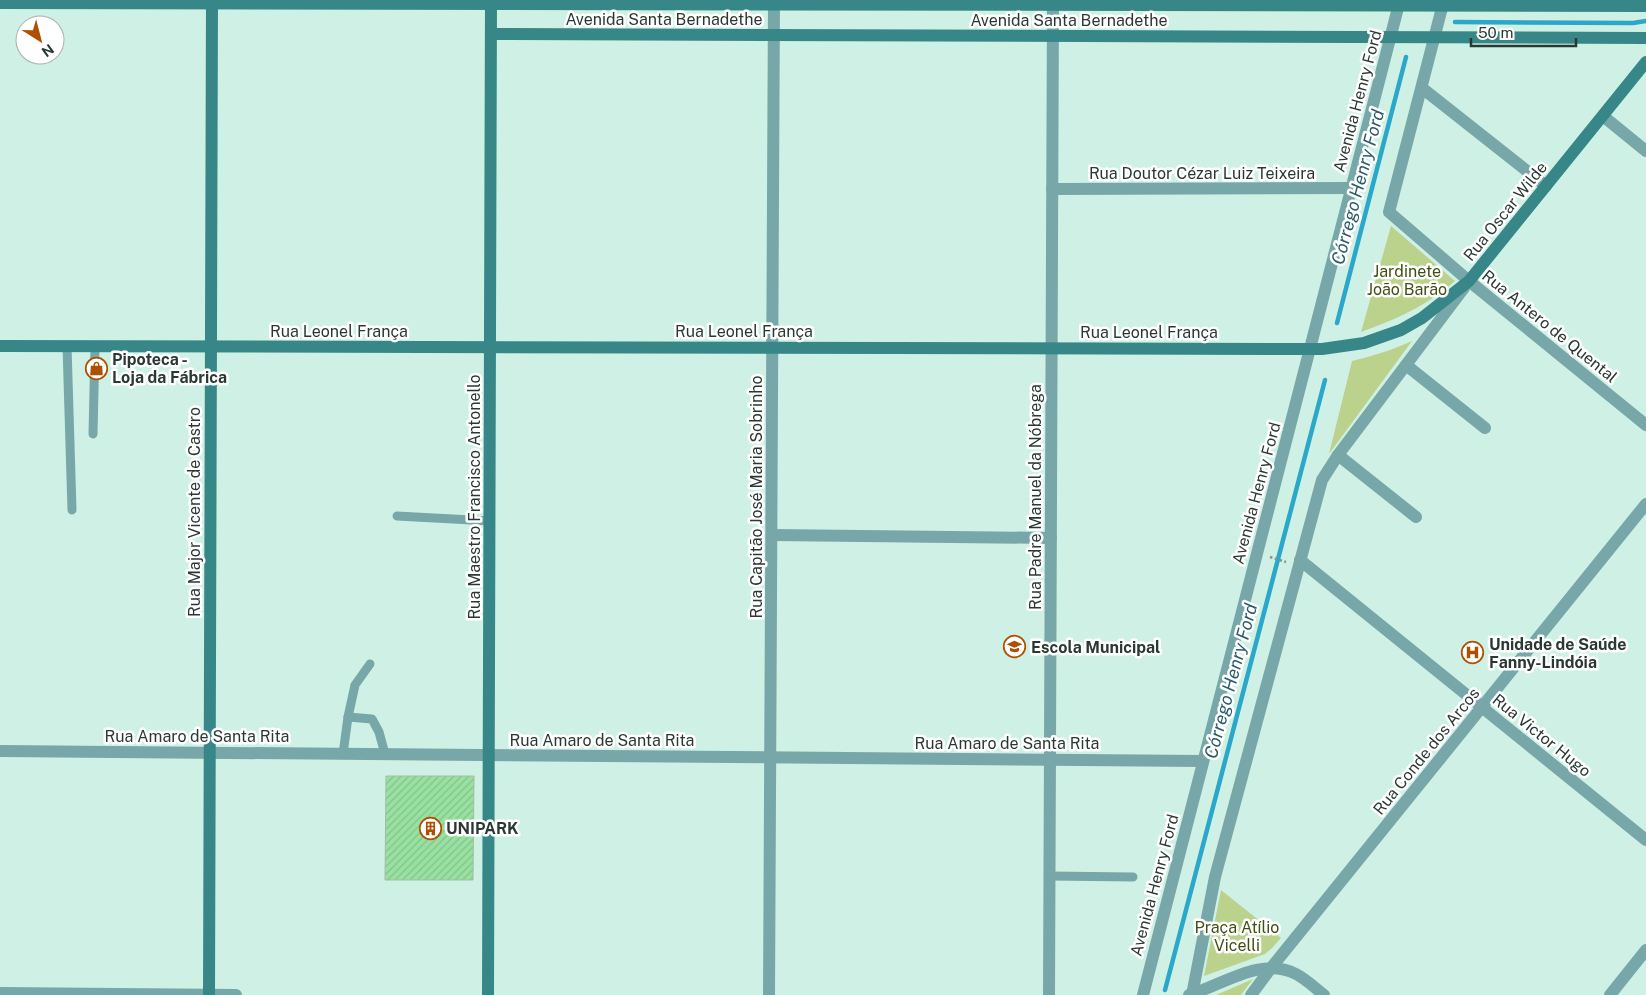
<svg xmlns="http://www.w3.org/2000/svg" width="1646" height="995" font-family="'Public Sans',sans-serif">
<defs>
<pattern id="building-hatch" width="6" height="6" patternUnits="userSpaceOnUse" patternTransform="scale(1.25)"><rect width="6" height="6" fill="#98e1a1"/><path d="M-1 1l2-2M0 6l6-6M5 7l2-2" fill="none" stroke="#83c28b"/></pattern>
</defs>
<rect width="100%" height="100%" fill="#cff1e5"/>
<g fill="#bbd28c">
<path d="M1391,226L1455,281C1426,306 1397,319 1361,332Z"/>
<path d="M1412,341L1329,454L1352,361C1373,356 1392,350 1412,341Z"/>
<path d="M1221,890L1281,938L1273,947L1265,954L1204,976Z"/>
<path d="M1253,979L1241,995H1216Z"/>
</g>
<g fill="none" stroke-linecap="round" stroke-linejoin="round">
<g stroke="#2ba7c9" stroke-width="4.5">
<path d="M1455,22L1633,23L1646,21"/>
<path d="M1337,323L1406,57"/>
<path d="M1165,990L1325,380"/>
</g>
</g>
<path fill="url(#building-hatch)" stroke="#a5bca7" d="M386,776H474L473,880H385Z"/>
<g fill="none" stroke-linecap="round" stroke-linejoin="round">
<path stroke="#7e968e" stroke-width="2.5" stroke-dasharray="2.5 2.5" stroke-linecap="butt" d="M1270,557L1286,562"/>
<g stroke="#77a7a8" stroke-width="9">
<path d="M67,346L72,510"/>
<path d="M93,434L95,347"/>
<path d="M397,516L490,521"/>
<path d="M348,717L372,719L379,732L385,754"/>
<path d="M343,754L348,717L355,685L370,664"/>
<path d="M1049,876L1133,877"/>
</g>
<g stroke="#77a7a8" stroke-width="12">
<path d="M1444,0L1389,212L1469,281L1646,425"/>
<path d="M1422,88L1546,186"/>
<path d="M1603,116L1646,151"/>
<path d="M1052,189L1352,188"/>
<path d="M1406,365L1485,428"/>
<path d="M1338,455L1416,517"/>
<path d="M772,535L1051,538"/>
<path d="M1300,560L1646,840"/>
<path d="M0,751L1203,761"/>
<path d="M0,993L236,995"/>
<path d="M769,995L774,0"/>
<path d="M1049,995L1053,0"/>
<path d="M1143,995L1400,0"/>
<path d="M1189,995C1223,985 1260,956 1296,974C1306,979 1315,988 1324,995"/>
<path d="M1192,995L1215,877L1322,480L1338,455L1464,288"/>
<path d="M1251,995L1271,968L1646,504"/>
<path d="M1610,995L1646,950"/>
</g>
<g stroke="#378788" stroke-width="12">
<path d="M0,3L1646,6"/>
<path d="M491,34L1646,38"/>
<path d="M0,346L1322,349L1364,343L1401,330L1422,318L1469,281L1646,62"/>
<path d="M209,995L212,0"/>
<path d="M488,995L491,0"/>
</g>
</g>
<defs>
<symbol id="shop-ring" viewBox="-11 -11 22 22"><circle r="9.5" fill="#fff" stroke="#af4f01" stroke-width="1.5"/><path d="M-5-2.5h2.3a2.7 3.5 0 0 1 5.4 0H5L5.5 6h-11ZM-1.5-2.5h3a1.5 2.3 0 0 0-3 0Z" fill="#af4f01"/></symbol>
<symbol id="school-ring" viewBox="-11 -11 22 22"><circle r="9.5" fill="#fff" stroke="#af4f01" stroke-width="1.5"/><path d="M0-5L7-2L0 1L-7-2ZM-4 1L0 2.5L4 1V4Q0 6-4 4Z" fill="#af4f01"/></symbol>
<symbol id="hospital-ring" viewBox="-11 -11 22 22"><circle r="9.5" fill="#fff" stroke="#af4f01" stroke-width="1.5"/><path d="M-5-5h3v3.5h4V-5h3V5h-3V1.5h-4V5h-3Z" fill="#af4f01"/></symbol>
<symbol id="building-ring" viewBox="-11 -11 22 22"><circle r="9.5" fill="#fff" stroke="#af4f01" stroke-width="1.5"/><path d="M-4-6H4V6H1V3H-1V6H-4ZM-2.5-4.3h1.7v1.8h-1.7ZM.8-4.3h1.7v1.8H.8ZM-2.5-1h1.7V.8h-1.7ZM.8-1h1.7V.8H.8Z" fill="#af4f01"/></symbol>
</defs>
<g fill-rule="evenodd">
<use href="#shop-ring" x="84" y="356" width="25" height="25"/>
<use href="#school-ring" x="1002" y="634" width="25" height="25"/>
<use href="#hospital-ring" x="1460" y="640" width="25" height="25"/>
<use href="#building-ring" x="418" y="816" width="25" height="25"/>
</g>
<g text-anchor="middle" stroke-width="5" stroke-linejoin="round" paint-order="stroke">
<g font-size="16" fill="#2a3833" stroke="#fff">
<text x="664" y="25">Avenida Santa Bernadethe</text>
<text x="1069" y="26">Avenida Santa Bernadethe</text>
<text transform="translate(1357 101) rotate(-75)" y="6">Avenida Henry Ford</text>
<text x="1202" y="179">Rua Doutor Cézar Luiz Teixeira</text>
<text transform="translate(1505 211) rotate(-51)" y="6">Rua Oscar Wilde</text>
<text transform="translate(1550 326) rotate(39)" y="6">Rua Antero de Quental</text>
<text x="339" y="337">Rua Leonel França</text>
<text x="744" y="337">Rua Leonel França</text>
<text x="1149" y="338">Rua Leonel França</text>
<text transform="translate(1256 493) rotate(-75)" y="6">Avenida Henry Ford</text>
<text transform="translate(474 497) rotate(-90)" y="6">Rua Maestro Francisco Antonello</text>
<text transform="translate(756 497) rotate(-90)" y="6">Rua Capitão José Maria Sobrinho</text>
<text transform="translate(1035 497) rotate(-90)" y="6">Rua Padre Manuel da Nóbrega</text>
<text transform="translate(194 512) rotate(-90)" y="6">Rua Major Vicente de Castro</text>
<text transform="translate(1542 735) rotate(39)" y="6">Rua Victor Hugo</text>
<text x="197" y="742">Rua Amaro de Santa Rita</text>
<text x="602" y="746">Rua Amaro de Santa Rita</text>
<text x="1007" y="749">Rua Amaro de Santa Rita</text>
<text transform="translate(1426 751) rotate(-51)" y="6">Rua Conde dos Arcos</text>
<text transform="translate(1154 885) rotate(-75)" y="6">Avenida Henry Ford</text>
</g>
<g font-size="16" fill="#3f4f12" stroke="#fff">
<text x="1407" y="277">Jardinete<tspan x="1407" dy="18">João Barão</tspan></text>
<text x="1237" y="933">Praça Atílio<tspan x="1237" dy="18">Vicelli</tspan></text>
</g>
<g font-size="16" font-weight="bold" fill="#2a3833" stroke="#fff" text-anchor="start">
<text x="112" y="365">Pipoteca -<tspan x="112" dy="18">Loja da Fábrica</tspan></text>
<text x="1489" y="650">Unidade de Saúde<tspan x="1489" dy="18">Fanny-Lindóia</tspan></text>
<text x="1031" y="653">Escola Municipal</text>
<text x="446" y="834">UNIPARK</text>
</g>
<g font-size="18" font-style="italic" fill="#2b5b6a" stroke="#fff">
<text transform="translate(1358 187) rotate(-75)" y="6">Córrego Henry Ford</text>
<text transform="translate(1231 681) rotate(-75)" y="6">Córrego Henry Ford</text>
</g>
</g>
<g transform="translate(40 40) rotate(144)"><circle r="24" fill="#ffffff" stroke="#aaafad"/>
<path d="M0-4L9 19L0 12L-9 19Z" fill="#af4f01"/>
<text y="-8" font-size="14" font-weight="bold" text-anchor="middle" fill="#2a3833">N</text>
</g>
<path d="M1471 38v8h105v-8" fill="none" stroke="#2a3833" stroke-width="2.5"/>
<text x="1478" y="38" font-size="15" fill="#2a3833" stroke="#ffffff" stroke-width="4" paint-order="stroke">50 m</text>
</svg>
